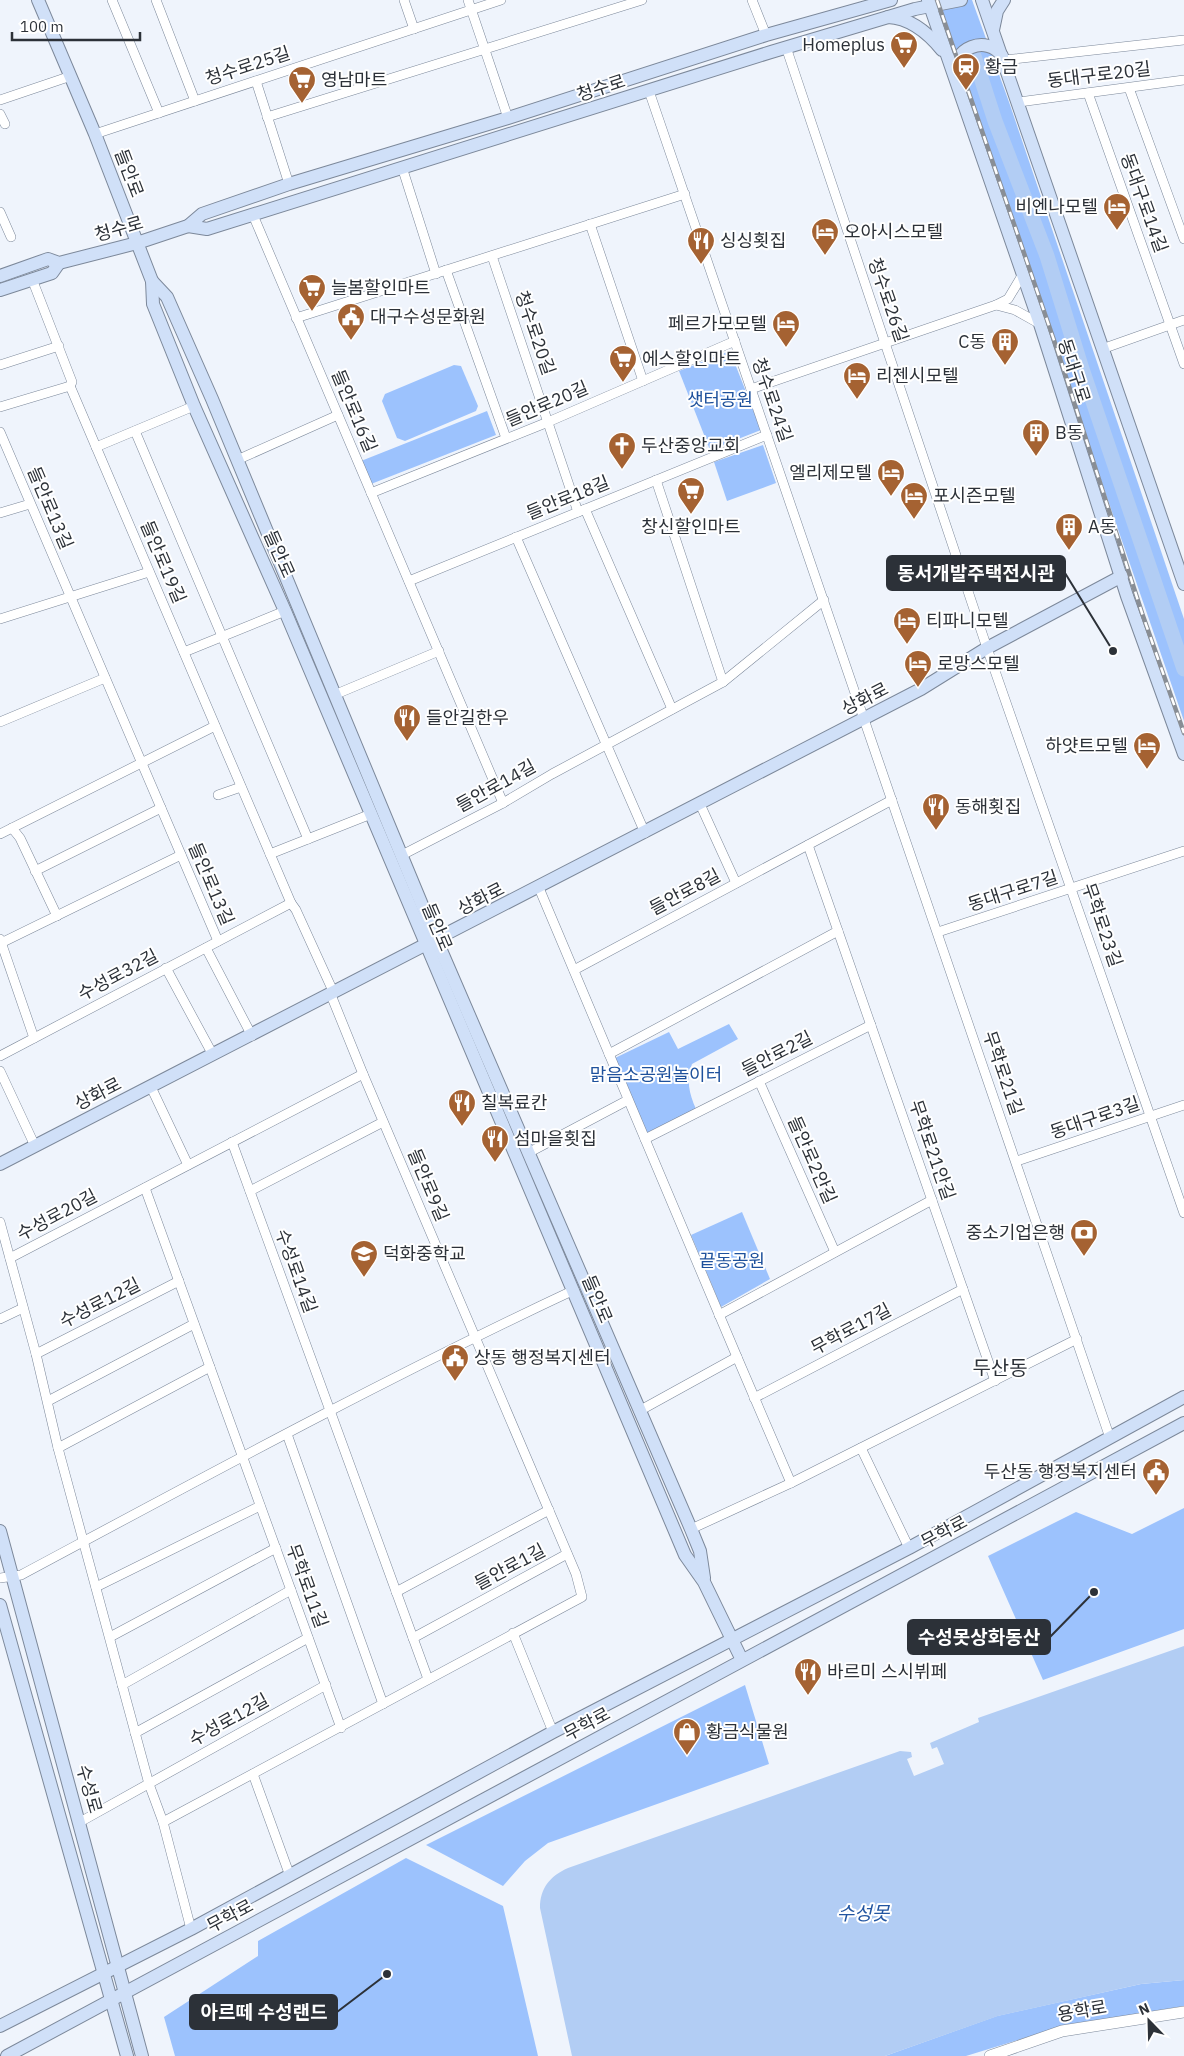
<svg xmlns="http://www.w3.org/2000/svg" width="1184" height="2056" font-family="'IBM Plex Sans','Noto Sans KR',sans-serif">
<rect width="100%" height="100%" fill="#eff4fc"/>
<g fill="#9cc2fd">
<path d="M939,0H972L1009,102L1184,619V721L1037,294Z"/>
<path d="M730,351L761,430L710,450L679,371Z"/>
<path d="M454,365L461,366L478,406L476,411L405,441L397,438L382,401L385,394Z"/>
<path d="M487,411L496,435L371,484L361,461Z"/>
<path d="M763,445L776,483L727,501L714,462Z"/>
<path d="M729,1024L738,1039L692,1064C686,1080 689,1093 696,1109L646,1135L615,1058L669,1032L678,1049Z"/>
<path d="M742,1212L770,1279L721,1307L691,1235Z"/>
<path d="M1184,1508V1629L1043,1680L988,1556L1076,1512L1132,1534Z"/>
<path d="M745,1685L769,1764L548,1843L525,1861L503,1886L426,1845Z"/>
<path d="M406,1858L503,1906L538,2056H175L164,2017L258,1956V1941Z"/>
<path d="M1184,1980V2006L1063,2026L966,2056H885L997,2016L1141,1984Z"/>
</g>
<path fill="#b2cdf4" d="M1184,1646V1980L1141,1984L998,2016L885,2056H572L540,1908C540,1888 550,1876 568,1868L900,1751L911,1752L912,1757L907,1759L914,1776L944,1764L937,1747L932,1749L930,1743L979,1722L978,1718Z"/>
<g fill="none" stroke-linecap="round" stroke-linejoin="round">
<path stroke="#b2cdf4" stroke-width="15" d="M974,56L995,121L1047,256L1082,369L1184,669"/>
<defs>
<g id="minor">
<path d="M112,0L159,113"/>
<path d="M156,0L195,101"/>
<path d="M404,0L414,29"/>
<path d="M468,0L508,118"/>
<path d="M752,0L766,35"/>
<path d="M786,47L987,648L1184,1213"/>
<path d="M1004,60L1184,40"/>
<path d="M256,81L289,184"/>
<path d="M1129,88L1184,239"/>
<path d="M649,91L1110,1438"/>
<path d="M1088,93L1184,364"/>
<path d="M0,100L71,76"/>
<path d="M1019,102L1184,80"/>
<path d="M0,114L5,124"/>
<path d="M267,117L642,0"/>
<path d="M95,134L501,0"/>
<path d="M402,167L436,274"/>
<path d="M0,212L11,237"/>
<path d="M253,215L503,803"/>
<path d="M590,224L643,381"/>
<path d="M492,256L578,512"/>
<path d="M446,270L506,438"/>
<path d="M32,279L72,382L70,386"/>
<path d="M996,305L1015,310L1040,324"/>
<path d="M296,318L685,194"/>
<path d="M1102,349L1184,320"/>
<path d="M0,365L59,346"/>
<path d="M751,389L996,305L1008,299L1023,274"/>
<path d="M0,407L70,386L291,903L0,1056"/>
<path d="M135,431L308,839"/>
<path d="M0,432L218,941"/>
<path d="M96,447L194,406"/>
<path d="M237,460L338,415"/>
<path d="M656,480L723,682"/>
<path d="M371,493L548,422L735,341"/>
<path d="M585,509L672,709"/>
<path d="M0,513L30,504"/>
<path d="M516,537L645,833"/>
<path d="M409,581L767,435"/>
<path d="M0,619L149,572"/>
<path d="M184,652L285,611"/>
<path d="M334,695L439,651"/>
<path d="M0,722L105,678"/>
<path d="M218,795L241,787"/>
<path d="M700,804L736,883"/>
<path d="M12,828L20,838L57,916"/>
<path d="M0,834L215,726"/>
<path d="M808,845L995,1381"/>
<path d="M270,854L371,814"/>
<path d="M402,855L503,803L552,774L723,682L824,600"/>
<path d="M35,871L161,808"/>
<path d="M539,888L737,1357L639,1411"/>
<path d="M938,932L1184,851"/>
<path d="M0,939L34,1038"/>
<path d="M1,943L181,855"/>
<path d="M206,948L252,1036"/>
<path d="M166,968L213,1055"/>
<path d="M574,970L892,800"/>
<path d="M609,1054L838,931"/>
<path d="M0,1071L35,1146"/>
<path d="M759,1081L835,1252"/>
<path d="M151,1087L188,1165"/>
<path d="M645,1139L871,1025"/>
<path d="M232,1142L428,1679"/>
<path d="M528,1153L628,1100"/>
<path d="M1017,1161L1184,1105"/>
<path d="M145,1188L341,1728"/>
<path d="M250,1191L383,1122"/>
<path d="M0,1222L36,1354L58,1448L149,1784L163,1822L191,1929"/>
<path d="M10,1258L363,1074"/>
<path d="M719,1315L932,1200"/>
<path d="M0,1319L23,1308"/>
<path d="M36,1354L179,1281"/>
<path d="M737,1357L791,1483"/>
<path d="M754,1398L963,1289"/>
<path d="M48,1401L194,1324"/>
<path d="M287,1434L383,1704"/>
<path d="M58,1448L210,1367"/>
<path d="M861,1448L909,1548"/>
<path d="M691,1529L791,1483L1077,1339"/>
<path d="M0,1578L21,1575C204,1477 386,1378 574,1290"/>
<path d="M96,1587L260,1506"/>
<path d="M396,1592L549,1510"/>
<path d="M513,1633L553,1732"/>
<path d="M110,1637L276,1548"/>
<path d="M413,1638L567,1554"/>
<path d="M122,1685L291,1590"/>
<path d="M135,1733L308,1638"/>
<path d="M253,1774L290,1876"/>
<path d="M80,1822L326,1685"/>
<path d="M163,1822L582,1597L576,1574L363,1074L331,995L332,989L296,910L291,903"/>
</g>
<path id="tertiary" d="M990,2056L1062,2031L1184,2012"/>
<g id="secondary">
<path d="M38,0L95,134L152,281L153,304L194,406L285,611L685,1555L704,1582L742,1660"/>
<path d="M928,0L1040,324L1127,596L1184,754"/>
<path d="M982,0L1184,584"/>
<path d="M888,17C910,18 929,34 942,50"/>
<path d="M993,30L997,11L1004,0"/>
<path d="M955,75C951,48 987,34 1002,56"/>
<path d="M188,226L207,229L771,52L915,9L961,0"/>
<path d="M0,276L48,259L59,263L137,243L188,226L202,214L289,184L508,118L766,35L891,0"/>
<path d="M152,281L167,297L212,399L437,941L691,1529L700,1551L704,1578"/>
<path d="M0,290L52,273L59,263"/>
<path d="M0,1164L921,689L987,648L1122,576"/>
<path d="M0,1531L142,2056"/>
<path d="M0,1605L127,2056"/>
<path d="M0,2026L191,1929L553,1732L909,1548L1184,1397"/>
<path d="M7,2056L1184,1423"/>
</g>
</defs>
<use href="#minor" stroke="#7c889a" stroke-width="10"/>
<use href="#tertiary" stroke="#7c889a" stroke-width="12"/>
<use href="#secondary" stroke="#7c889a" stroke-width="14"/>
<use href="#minor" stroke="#fff" stroke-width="9"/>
<use href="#tertiary" stroke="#fff" stroke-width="11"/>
<use href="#secondary" stroke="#d0e0f8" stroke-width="12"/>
<defs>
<path id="rail" d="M937,0L1057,349L1142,613L1184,733"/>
</defs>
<use href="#rail" stroke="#898e95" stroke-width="4.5"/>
<use href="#rail" stroke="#fff" stroke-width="2.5" stroke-dasharray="8" stroke-linecap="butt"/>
</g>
<defs>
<symbol id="supermarket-pin" viewBox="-11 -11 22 30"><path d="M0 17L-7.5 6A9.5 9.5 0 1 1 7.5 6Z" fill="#a56232" stroke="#fff"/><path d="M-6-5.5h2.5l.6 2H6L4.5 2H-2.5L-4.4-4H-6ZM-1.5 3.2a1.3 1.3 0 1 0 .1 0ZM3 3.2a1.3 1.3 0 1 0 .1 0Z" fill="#fff"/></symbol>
<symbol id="station-pin" viewBox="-11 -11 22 30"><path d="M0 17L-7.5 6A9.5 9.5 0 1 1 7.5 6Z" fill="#a56232" stroke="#fff"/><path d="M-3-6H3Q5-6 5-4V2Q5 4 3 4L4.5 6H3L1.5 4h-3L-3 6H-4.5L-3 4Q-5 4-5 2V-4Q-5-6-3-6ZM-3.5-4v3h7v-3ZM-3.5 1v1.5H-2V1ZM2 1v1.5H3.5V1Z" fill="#fff"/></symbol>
<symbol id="hotel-pin" viewBox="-11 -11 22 30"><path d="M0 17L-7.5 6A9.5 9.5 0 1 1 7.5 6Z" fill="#a56232" stroke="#fff"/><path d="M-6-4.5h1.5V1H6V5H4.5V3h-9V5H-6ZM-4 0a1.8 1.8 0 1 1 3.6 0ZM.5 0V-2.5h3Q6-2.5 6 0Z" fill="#fff"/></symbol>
<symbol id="restaurant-pin" viewBox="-11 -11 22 30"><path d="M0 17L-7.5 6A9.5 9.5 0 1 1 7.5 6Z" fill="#a56232" stroke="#fff"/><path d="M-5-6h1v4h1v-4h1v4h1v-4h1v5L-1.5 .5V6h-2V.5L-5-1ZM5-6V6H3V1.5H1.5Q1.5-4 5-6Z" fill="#fff"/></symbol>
<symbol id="civic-pin" viewBox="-11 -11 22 30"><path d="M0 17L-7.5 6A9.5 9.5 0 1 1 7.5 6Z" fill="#a56232" stroke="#fff"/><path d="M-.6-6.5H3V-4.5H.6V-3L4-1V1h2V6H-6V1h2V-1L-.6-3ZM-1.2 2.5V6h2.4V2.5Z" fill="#fff"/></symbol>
<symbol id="building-pin" viewBox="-11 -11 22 30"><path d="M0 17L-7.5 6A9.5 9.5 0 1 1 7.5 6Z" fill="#a56232" stroke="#fff"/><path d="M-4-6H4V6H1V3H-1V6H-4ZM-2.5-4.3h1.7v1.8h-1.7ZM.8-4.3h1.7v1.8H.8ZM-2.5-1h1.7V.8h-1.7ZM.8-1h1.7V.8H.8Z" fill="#fff"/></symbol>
<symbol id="church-pin" viewBox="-11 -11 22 30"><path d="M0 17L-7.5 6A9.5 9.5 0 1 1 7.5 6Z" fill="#a56232" stroke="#fff"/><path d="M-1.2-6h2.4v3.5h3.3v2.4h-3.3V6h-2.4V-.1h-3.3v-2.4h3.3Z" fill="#fff"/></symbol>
<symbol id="bank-pin" viewBox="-11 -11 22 30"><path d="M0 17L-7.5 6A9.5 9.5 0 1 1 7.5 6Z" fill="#a56232" stroke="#fff"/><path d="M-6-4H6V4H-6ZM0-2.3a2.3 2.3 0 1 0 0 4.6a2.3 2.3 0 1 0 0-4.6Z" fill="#fff"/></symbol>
<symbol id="school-pin" viewBox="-11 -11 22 30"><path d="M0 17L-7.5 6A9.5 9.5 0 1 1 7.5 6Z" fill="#a56232" stroke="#fff"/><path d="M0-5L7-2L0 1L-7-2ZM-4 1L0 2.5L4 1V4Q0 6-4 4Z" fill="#fff"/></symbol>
<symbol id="shop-pin" viewBox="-11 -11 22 30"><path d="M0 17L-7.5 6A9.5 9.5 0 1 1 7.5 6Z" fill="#a56232" stroke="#fff"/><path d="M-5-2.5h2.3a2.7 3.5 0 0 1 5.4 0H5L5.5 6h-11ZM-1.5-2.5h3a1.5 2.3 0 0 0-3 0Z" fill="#fff"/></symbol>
</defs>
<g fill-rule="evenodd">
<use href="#supermarket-pin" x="888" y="29" width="32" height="43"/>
<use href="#station-pin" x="950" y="51" width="32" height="43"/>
<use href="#supermarket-pin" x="286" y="64" width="32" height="43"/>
<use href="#hotel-pin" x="1101" y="191" width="32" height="43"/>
<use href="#hotel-pin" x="809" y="216" width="32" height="43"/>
<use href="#restaurant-pin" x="685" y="225" width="32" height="43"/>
<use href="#supermarket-pin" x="296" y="272" width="32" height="43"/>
<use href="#civic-pin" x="335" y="301" width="32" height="43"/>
<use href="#hotel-pin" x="770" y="308" width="32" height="43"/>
<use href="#building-pin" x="989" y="326" width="32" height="43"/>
<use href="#supermarket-pin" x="607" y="343" width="32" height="43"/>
<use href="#hotel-pin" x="841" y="360" width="32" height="43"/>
<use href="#building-pin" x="1020" y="417" width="32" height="43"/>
<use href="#church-pin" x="606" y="430" width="32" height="43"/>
<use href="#hotel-pin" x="875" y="457" width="32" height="43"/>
<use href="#supermarket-pin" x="675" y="475" width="32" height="43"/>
<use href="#hotel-pin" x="898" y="480" width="32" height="43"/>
<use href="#building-pin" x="1053" y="511" width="32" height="43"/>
<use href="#hotel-pin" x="891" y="605" width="32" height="43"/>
<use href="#hotel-pin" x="902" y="648" width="32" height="43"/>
<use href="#restaurant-pin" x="391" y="702" width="32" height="43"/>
<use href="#hotel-pin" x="1131" y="730" width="32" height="43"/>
<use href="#restaurant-pin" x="920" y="791" width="32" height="43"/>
<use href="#restaurant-pin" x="446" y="1087" width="32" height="43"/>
<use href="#restaurant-pin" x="479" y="1123" width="32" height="43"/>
<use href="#bank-pin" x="1068" y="1217" width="32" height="43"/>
<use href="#school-pin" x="348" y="1238" width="32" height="43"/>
<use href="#civic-pin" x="439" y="1342" width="32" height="43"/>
<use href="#civic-pin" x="1140" y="1456" width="32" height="43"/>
<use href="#restaurant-pin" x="792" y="1656" width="32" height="43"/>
<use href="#shop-pin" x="671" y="1716" width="32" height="43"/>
</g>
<g text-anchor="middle" stroke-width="4" stroke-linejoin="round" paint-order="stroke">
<g font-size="18" fill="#2c3138" stroke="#fff" text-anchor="start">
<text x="885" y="51" text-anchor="end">Homeplus</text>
<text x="985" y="73">황금</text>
<text x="321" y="86">영남마트</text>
<text x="1098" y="213" text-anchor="end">비엔나모텔</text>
<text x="844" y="238">오아시스모텔</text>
<text x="720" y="247">싱싱횟집</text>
<text x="331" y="294">늘봄할인마트</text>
<text x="370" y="323">대구수성문화원</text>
<text x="767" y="330" text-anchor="end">페르가모모텔</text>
<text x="986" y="348" text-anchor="end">C동</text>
<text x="642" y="365">에스할인마트</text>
<text x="876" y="382">리젠시모텔</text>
<text x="1055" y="439">B동</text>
<text x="641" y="452">두산중앙교회</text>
<text x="872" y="479" text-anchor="end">엘리제모텔</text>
<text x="933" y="502">포시즌모텔</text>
<text x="691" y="533" text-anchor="middle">창신할인마트</text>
<text x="1088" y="533">A동</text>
<text x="926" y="627">티파니모텔</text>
<text x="937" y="670">로망스모텔</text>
<text x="426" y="724">들안길한우</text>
<text x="1128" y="752" text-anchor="end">하얏트모텔</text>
<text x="955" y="813">동해횟집</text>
<text x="481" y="1109">칠복료칸</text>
<text x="514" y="1145">섬마을횟집</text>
<text x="1065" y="1239" text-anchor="end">중소기업은행</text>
<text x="383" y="1260">덕화중학교</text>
<text x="474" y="1364">상동 행정복지센터</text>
<text x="1137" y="1478" text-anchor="end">두산동 행정복지센터</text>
<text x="827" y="1678">바르미 스시뷔페</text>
<text x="706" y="1738">황금식물원</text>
</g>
<g font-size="18" fill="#2c3138" stroke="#fff">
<text transform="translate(248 66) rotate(-18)" y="6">청수로25길</text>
<text transform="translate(1099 75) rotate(-7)" y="6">동대구로20길</text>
<text transform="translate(601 88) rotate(-18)" y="6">청수로</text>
<text transform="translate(129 173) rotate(69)" y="6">들안로</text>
<text transform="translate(1144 203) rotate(70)" y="6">동대구로14길</text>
<text transform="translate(119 229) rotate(-16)" y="6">청수로</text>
<text transform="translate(888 300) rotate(71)" y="6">청수로26길</text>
<text transform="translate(535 333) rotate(71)" y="6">청수로20길</text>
<text transform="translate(1074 371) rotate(72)" y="6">동대구로</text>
<text transform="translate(772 400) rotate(71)" y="6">청수로24길</text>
<text transform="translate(547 404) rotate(-23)" y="6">들안로20길</text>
<text transform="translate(354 411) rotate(67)" y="6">들안로16길</text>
<text transform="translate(568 498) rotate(-22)" y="6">들안로18길</text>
<text transform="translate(50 508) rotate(67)" y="6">들안로13길</text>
<text transform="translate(279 554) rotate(66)" y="6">들안로</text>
<text transform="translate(163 562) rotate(67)" y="6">들안로19길</text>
<text transform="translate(865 699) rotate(-27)" y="6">상화로</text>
<text transform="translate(496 786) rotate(-29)" y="6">들안로14길</text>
<text transform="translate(211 884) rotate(67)" y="6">들안로13길</text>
<text transform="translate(1013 891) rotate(-18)" y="6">동대구로7길</text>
<text transform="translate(685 892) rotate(-28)" y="6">들안로8길</text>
<text transform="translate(481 899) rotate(-27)" y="6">상화로</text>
<text transform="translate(1102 925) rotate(71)" y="6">무학로23길</text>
<text transform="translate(437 927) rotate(67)" y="6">들안로</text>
<text transform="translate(118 975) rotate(-28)" y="6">수성로32길</text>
<text transform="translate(777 1054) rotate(-27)" y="6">들안로2길</text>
<text transform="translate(1003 1073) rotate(71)" y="6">무학로21길</text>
<text transform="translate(98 1094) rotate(-27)" y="6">상화로</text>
<text transform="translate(1095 1118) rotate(-19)" y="6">동대구로3길</text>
<text transform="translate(932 1150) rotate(71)" y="6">무학로21안길</text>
<text transform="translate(812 1160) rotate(66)" y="6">들안로2안길</text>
<text transform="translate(428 1185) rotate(67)" y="6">들안로9길</text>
<text transform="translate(57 1215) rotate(-28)" y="6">수성로20길</text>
<text transform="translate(296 1271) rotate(70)" y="6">수성로14길</text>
<text transform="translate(597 1299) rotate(67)" y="6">들안로</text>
<text transform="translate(100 1303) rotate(-27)" y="6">수성로12길</text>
<text transform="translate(851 1329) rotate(-28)" y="6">무학로17길</text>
<text transform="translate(944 1532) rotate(-28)" y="6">무학로</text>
<text transform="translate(510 1567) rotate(-28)" y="6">들안로1길</text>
<text transform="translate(307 1586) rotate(70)" y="6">무학로11길</text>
<text transform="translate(229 1720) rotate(-29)" y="6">수성로12길</text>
<text transform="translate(587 1724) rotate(-28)" y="6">무학로</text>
<text transform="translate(89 1789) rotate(74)" y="6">수성로</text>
<text transform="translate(230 1916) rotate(-28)" y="6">무학로</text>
<text transform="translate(1082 2011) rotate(-10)" y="6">용학로</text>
</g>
<g font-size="18" fill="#1e519c" stroke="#fff">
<text x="720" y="406">샛터공원</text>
<text x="656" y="1081">맑음소공원놀이터</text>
<text x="732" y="1267">끝동공원</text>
</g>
<g font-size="19" font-style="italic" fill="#2255a1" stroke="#fff">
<text x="863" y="1920">수성못</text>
</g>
<g font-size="20" fill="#2c3138" stroke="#fff">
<text x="1000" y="1375">두산동</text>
</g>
</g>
<path fill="none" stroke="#2c3138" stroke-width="2" d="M1113 651L1065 573M1094 1592L1050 1637M387 1974L337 2012"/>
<g fill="#2c3138" stroke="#fff" stroke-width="2">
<circle cx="1113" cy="651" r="5"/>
<circle cx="1094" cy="1592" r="5"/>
<circle cx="387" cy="1974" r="5"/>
</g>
<g fill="#2c3138" stroke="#2c3138" stroke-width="2">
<rect x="887" y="556" width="178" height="34" rx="5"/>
<rect x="908" y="1620" width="142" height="34" rx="5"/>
<rect x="190" y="1995" width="147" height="34" rx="5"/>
</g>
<g font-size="19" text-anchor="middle" font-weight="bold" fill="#fff">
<text x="976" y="580">동서개발주택전시관</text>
<text x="979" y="1644">수성못상화동산</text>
<text x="264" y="2019">아르떼 수성랜드</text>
</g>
<g transform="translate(1149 2021) rotate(337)" stroke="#ffffff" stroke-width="4" paint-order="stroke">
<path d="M0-4L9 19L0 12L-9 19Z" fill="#2c3138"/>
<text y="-8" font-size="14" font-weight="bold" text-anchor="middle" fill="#2c3138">N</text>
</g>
<path d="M12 32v8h128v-8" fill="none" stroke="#2c3138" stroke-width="2.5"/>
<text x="20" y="32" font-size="15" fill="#2c3138" stroke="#ffffff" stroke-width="4" paint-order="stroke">100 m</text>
</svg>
